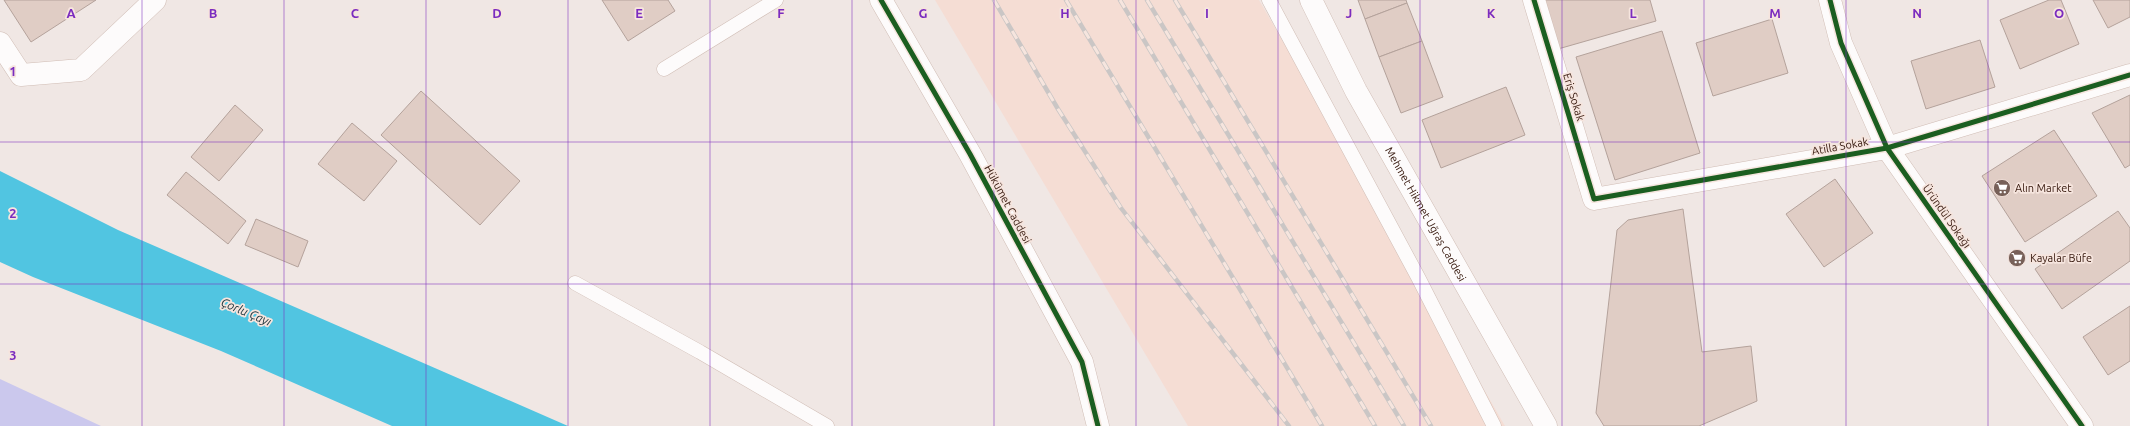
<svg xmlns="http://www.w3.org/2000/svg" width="2130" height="426" font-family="Ubuntu,sans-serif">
<rect width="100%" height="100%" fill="#f0e7e4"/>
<path fill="#f5ddd4" d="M935,0H1259L1505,426H1188Z"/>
<path fill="#cbc8ed" d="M0,379L101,426H0Z"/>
<path fill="#51c5e1" d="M0,171L118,230L568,426H392L221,351L33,277L0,262Z"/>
<g fill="#e0cdc5" stroke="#b4a29b">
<path d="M4,0H96L31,42Z"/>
<path d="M602,0H668L675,11L628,41Z"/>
<path d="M1358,0H1406L1407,3L1365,19Z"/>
<path d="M1544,0H1650L1656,21L1558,49Z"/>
<path d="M2049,0H2061L2079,44L2020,69L2000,20Z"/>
<path d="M2093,0H2130V17L2108,28Z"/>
<path d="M1407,3L1422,41L1379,57L1365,19Z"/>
<path d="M1772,19L1788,73L1713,96L1696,43Z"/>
<path d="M1662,31L1700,153L1615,180L1576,57Z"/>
<path d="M1980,40L1995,87L1926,109L1911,61Z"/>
<path d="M1422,41L1443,97L1401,113L1379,57Z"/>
<path d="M1506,87L1525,135L1441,168L1422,120Z"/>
<path d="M421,91L520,181L480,225L381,135Z"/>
<path d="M2130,95V165L2125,168L2092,113Z"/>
<path d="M235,105L263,130L219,181L191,157Z"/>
<path d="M352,123L397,161L364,201L318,164Z"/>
<path d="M2054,130L2097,196L2025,242L1982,176Z"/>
<path d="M186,172L246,221L228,244L167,195Z"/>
<path d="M1835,179L1873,233L1824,267L1786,214Z"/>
<path d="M1683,209L1702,352L1751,346L1757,401L1699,426H1604L1596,413L1617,230L1628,220Z"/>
<path d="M2118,211L2130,228V261L2062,309L2035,269Z"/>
<path d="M256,219L308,241L298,267L245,245Z"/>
<path d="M2130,306V361L2108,375L2083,337Z"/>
</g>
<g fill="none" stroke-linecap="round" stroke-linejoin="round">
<defs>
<g id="lane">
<path d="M1269,0L1419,279L1494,426"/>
<path d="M664,69L776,0"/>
<path d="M575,283L700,352L827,426"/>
</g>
<g id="street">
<path d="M1534,0L1594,199L1887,148L2130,75"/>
<path d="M1830,0L1841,43L1887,148L2082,426"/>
<path d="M0,43L21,75L81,70L155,0"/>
</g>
<g id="secondary">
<path d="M881,0L970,154L1082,362L1098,426"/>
<path id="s1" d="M1311,0L1356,91L1546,426"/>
</g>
</defs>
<use href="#lane" stroke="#d0bdb5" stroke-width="15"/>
<use href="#street" stroke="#d0bdb5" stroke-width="23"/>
<use href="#secondary" stroke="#d0bdb5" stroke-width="23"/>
<use href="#lane" stroke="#fdfbfb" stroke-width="14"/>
<use href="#street" stroke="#fdfbfb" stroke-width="22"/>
<use href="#secondary" stroke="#fdfbfb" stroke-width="22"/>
<defs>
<g id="rail">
<path d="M994,0L1058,109L1121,208L1289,426"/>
<path d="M1066,0L1322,426"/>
<path d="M1120,0L1375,426"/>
<path d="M1147,0L1404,426"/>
<path d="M1175,0L1431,426"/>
</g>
</defs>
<use href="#rail" stroke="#cac6c5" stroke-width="4.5"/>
<use href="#rail" stroke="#f6e5de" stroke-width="3" stroke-dasharray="9" stroke-linecap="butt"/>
<defs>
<g id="cycleway">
<path d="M881,0L970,154L1082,362L1098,426"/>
<path d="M1534,0L1594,199L1887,148L2130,75"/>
<path d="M1830,0L1841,43L1887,148L2082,426"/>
</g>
</defs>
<use href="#cycleway" stroke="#f6e5de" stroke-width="8"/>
<use href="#cycleway" stroke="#1b5e20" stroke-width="5"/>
</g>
<path fill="none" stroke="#7b2cbf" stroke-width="1" stroke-opacity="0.55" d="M142,0V426M284,0V426M426,0V426M568,0V426M710,0V426M852,0V426M994,0V426M1136,0V426M1278,0V426M1420,0V426M1562,0V426M1704,0V426M1846,0V426M1988,0V426M0,142H2130M0,284H2130"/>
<defs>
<symbol id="supermarket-disc" viewBox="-11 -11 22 22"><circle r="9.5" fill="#776058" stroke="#f6e5de"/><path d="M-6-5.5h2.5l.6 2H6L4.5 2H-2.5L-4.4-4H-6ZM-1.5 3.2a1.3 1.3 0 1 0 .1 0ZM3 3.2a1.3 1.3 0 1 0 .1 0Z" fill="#fff"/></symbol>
</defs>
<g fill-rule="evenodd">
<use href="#supermarket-disc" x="1992" y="178" width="20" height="20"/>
<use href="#supermarket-disc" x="2007" y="248" width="20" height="20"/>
</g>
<g text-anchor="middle" stroke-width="3.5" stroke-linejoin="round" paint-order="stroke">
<g font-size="11" fill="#36180d" stroke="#f6e5de">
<text transform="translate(1574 97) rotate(73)" y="4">Eriş Sokak</text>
<text transform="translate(1840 146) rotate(-10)" y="4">Atilla Sokak</text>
<text transform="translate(1008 204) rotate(62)" y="4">Hükümet Caddesi</text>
<text dy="4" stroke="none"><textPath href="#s1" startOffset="243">Mehmet Hikmet Uğraş Caddesi</textPath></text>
<text transform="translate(1947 216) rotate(55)" y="4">Üründül Sokağı</text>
</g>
<g font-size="11" fill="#36180d" stroke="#f6e5de" text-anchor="start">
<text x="2015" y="192">Alın Market</text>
<text x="2030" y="262">Kayalar Büfe</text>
</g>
<g font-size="12" font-style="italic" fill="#1b323a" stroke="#f6e5de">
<text transform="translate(246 312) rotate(23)" y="4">Çorlu Çayı</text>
</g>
</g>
<g font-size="13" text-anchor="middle" font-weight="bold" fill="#7b2cbf" stroke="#f6e5de" stroke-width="3.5" stroke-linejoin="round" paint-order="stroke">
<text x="71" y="18">A</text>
<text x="213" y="18">B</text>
<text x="355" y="18">C</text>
<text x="497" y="18">D</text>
<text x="639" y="18">E</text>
<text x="781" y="18">F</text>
<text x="923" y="18">G</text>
<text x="1065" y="18">H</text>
<text x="1207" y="18">I</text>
<text x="1349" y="18">J</text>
<text x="1491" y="18">K</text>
<text x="1633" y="18">L</text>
<text x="1775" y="18">M</text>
<text x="1917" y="18">N</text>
<text x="2059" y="18">O</text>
<text x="13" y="76">1</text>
<text x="13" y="218">2</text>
<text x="13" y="360">3</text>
</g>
</svg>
